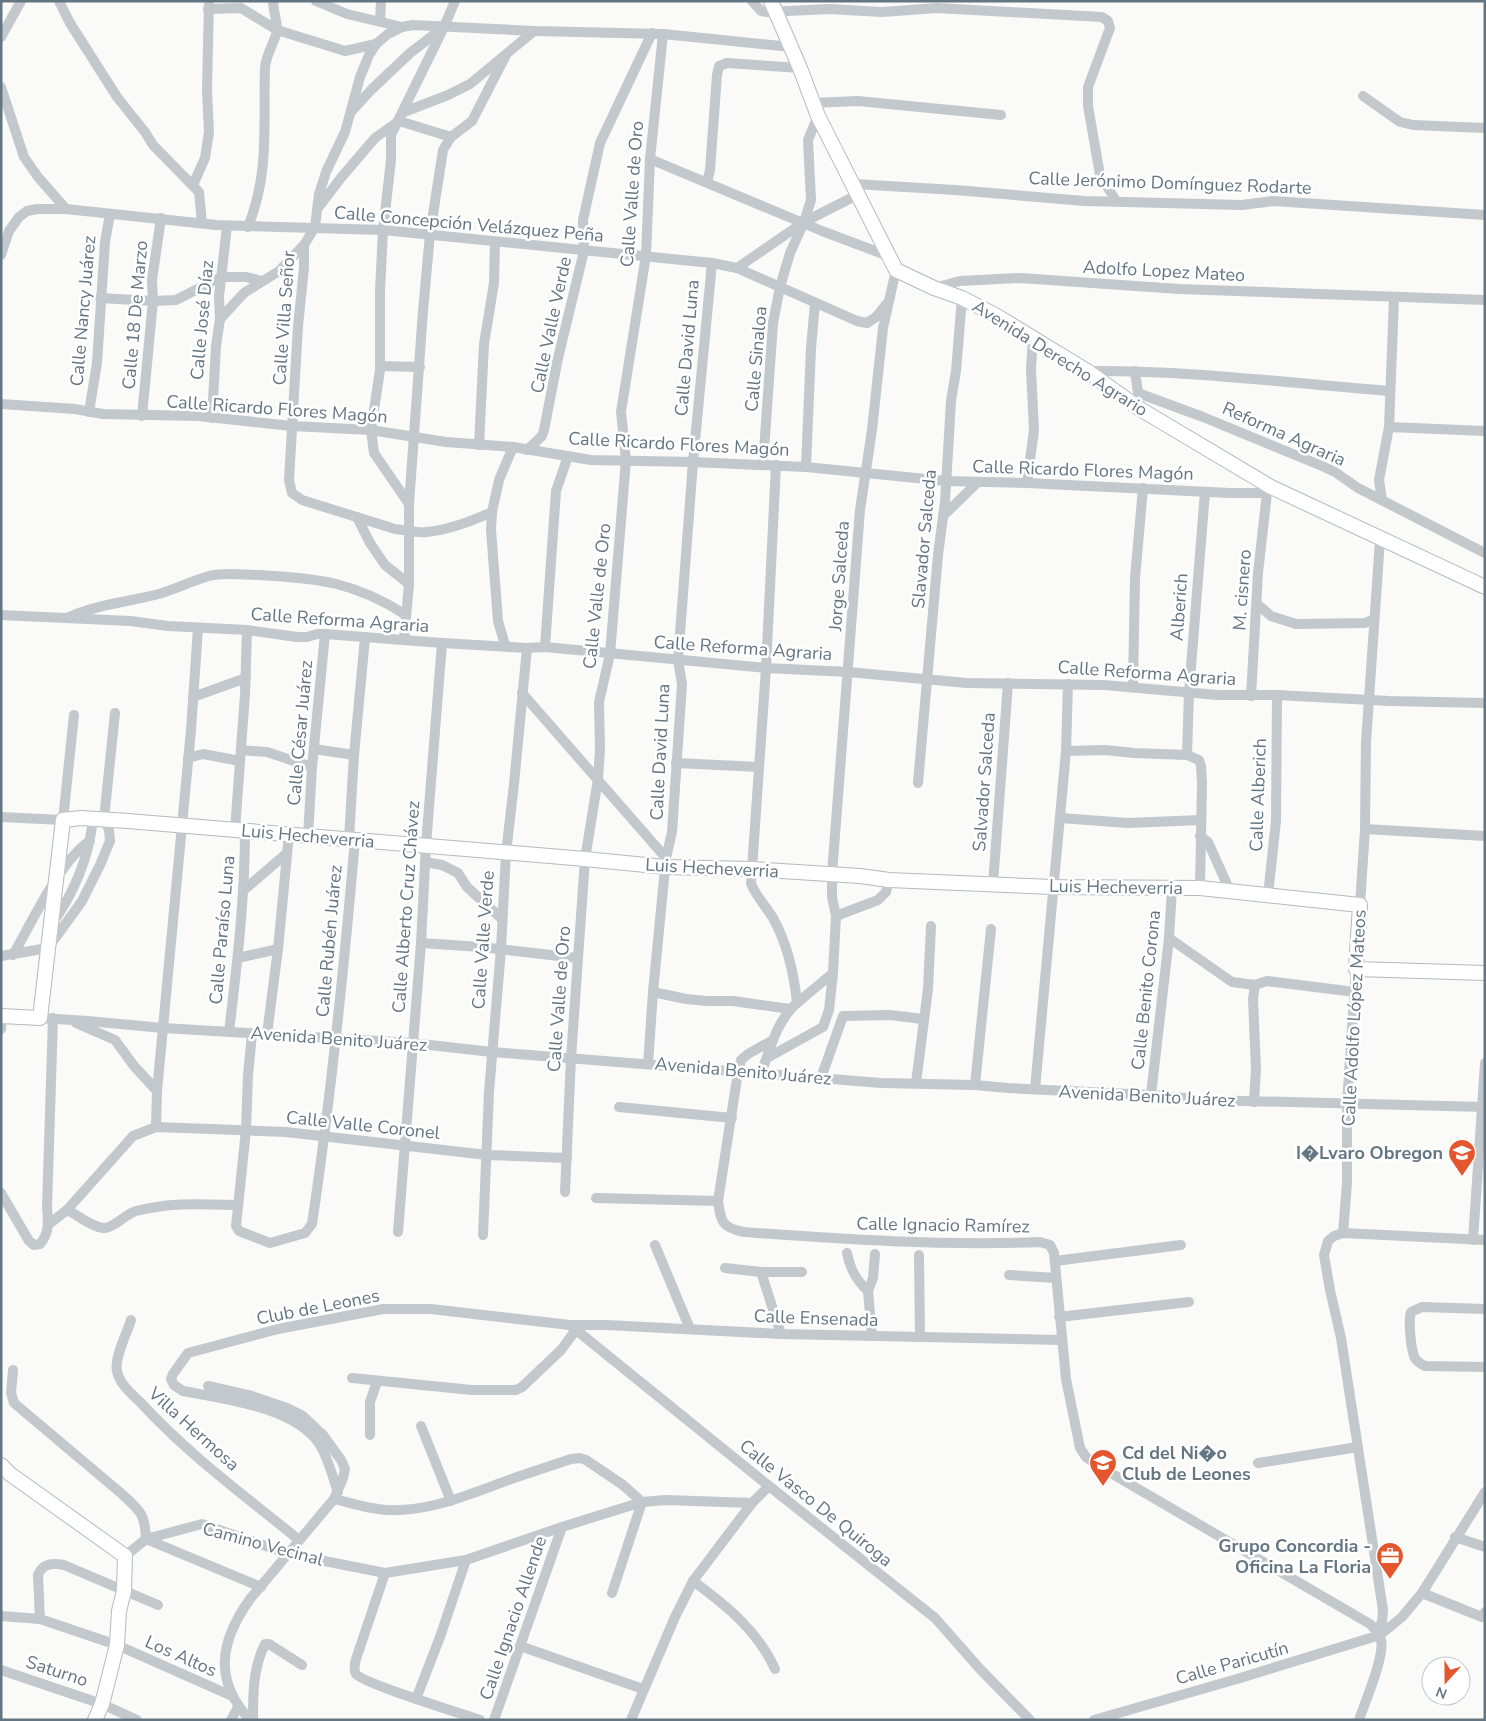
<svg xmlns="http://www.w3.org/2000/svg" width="1486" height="1721" font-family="'Nunito Sans',sans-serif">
<rect width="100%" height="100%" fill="#fafaf8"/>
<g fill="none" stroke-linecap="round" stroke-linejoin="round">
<defs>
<g id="secondary">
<path d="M771,1L800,68L818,116L896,270L934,288L962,298L997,316L1087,371L1140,409L1271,487L1485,587"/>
<path d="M1,1016L40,1018L63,820L81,818L128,821L585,859L666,867L752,869L860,876L889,880L1053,887L1200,888L1360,905L1356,969L1485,973"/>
<path d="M1,1465L10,1474L125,1556L124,1591L119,1611L117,1645L102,1704L95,1720"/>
</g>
</defs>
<use href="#secondary" stroke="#b3babf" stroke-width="16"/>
<g stroke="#c3c8cc" stroke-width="10">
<path d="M59,1L70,23L117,97L145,132L153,145L199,192L202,223"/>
<path d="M316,1L347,14L402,27"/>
<path d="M752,1L761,11L767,12L829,9L882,12L937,8L1102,17L1108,21L1110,28L1088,87V106L1100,175L1116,201"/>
<path d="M208,9L241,8L277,30L345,51L376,44"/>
<path d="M380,21L381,1"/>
<path d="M1,37L21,1"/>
<path d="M1,87L24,157L38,177L66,209"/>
<path d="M1363,96L1400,122L1413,125L1485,128"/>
<path d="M813,103L858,101L1001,115"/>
<path d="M351,112L371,90L410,53L444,27L455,1"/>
<path d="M404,112L448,95L470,84L534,31"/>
<path d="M650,159L822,231L891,257"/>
<path d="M707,182L710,170L717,75L719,66L727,63L800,68"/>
<path d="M854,184L955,190L1085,201L1242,205L1273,201L1485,215"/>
<path d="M193,185L205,158L209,132L207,91L209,1"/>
<path d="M318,208L340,179L375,138L399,121L451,137"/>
<path d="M804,222L811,200L808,140L818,116"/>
<path d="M804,222L859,194"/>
<path d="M248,227C270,171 263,126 265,68C266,54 274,44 277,31C278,25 273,10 273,1"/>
<path d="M1,255L9,231L19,217L27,211L37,209H66L216,225L383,230L712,263L737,268L857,321L867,323L876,317L888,302"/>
<path d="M737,268L804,222L790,253L780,287L773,323L763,465"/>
<path d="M934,288L960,281L1020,278L1179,289L1485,300"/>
<path d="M100,298L153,301L176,300L221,277H246L262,281"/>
<path d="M220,319L244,293L279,271L304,245"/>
<path d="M380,366L420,367"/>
<path d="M1087,371C1188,370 1289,383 1390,391"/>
<path d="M1135,371L1138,393L1203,417L1322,466L1335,472L1358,488L1485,553"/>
<path d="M1,404L75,409L103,414L199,416L292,426L371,430L446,442L513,447L591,460L693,462L806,467L946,481L1027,483L1230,493H1267"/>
<path d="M89,412L97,363L105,242L110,214"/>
<path d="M142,416L153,301L152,280L161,218"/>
<path d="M212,418L216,346L220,319L219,297L227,226"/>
<path d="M1389,427L1485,431"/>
<path d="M479,445L484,344L494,283L495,242"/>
<path d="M527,450L542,436L544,430L558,358L584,251L583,220L600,143L652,33"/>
<path d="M806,467L811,348L815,303"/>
<path d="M1027,483L1034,430L1031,369L1033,337"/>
<path d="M1382,500L1379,480L1389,427L1394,298"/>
<path d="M409,504L374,453L371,430L380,370V291L383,230L391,160V135L444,27"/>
<path d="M492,512C472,521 450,530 427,532C417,533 405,530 395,529L302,500L292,493L289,480L298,326L304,268V245L315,227L319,194L326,172L345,132L360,77L369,55L376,44L388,34L402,27L413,25L534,31L663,34L791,47"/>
<path d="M943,516L978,482"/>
<path d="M357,517L370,543L385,565L409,584"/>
<path d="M1257,604L1271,616L1296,624L1365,623L1374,619"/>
<path d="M1,615L130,621L168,626L247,630L297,637H307L317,634H325L442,643L527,648L545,647L766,668L848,672L967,683L1104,685L1218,695H1277L1389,701L1485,703"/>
<path d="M67,618C95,605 126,602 155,595C174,590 191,581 209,576C225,572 243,575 258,575C318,578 355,582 406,615"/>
<path d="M404,640L409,584V504L423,311L430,234L443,150L451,137L472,121L506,55"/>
<path d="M505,645L498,621L491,530L492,512L499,480L513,447"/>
<path d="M545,647L556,491L568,456"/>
<path d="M1133,686L1135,578L1143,488"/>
<path d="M522,693L666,858"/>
<path d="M1251,696L1258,573L1267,493L1270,488"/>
<path d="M193,697L246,678"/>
<path d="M314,749L354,755"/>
<path d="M241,750L267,752L312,767"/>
<path d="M1066,751L1105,750L1134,753L1187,755L1199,760L1201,766L1202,783L1200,888"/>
<path d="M1187,755L1189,692L1205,492"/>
<path d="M188,758L203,754L240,761"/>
<path d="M676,763L759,767"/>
<path d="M918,783L938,555L945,502L951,401L956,371L962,298"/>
<path d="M1,817L63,820L74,715"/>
<path d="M1060,818L1128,823L1201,820"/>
<path d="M1365,829L1485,836"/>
<path d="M235,830L245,694L247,630"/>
<path d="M308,836L312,767L325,634"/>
<path d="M1200,836L1208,842L1230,891"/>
<path d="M349,839L354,755L365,638"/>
<path d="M425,862L442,865L458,873L467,887L502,919"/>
<path d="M993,884L1008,683"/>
<path d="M244,890L287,853"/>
<path d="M1268,895L1276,821L1277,695"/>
<path d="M1360,905L1365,829L1366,742L1380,540"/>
<path d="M836,916L878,900L886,892L889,880"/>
<path d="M52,924C74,893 89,856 93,819"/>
<path d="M1169,938L1232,982L1255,985L1267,981L1355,992"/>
<path d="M421,943L481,947L577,958"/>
<path d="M13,955C31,924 61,859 90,841"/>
<path d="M1,956L48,948L82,901L100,865L110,841L109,830L104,819L115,713"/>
<path d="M238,958L278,949"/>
<path d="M653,992L686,999L707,1001H733L790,1009"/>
<path d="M797,1003L833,973"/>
<path d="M40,1018L88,1021L163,1028L412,1043L492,1052L881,1083L975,1085L1008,1088L1151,1095L1207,1100L1485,1107"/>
<path d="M76,1023L115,1040L134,1066L157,1091"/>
<path d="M1,1029L2,1016"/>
<path d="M229,1032C237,965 245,898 245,830"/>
<path d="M252,1034L248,1075L246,1130L236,1226L239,1231L270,1243L305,1233L312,1224C331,1097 344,968 355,840"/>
<path d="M267,1034L278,949L289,834"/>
<path d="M773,1040L748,1054L741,1060L738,1072L718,1201C721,1222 722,1228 744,1232C843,1239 941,1246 1040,1242L1050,1245L1054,1253L1066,1379L1080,1448L1086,1457L1097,1465L1370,1624C1375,1629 1380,1633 1381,1640C1385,1656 1365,1702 1359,1720"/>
<path d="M767,1058L823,1027L829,1010L833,973L836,916L832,897V874L860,510L872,430L883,328L896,270"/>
<path d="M648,1064L653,992L666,858L672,832L682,684L678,660L693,462L712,263"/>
<path d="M761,1074C770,1049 777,1020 797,1003C794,973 788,945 773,918C767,908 753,892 751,883L766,668L776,465"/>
<path d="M821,1078L843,1016L890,1015L923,1019"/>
<path d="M916,1083L928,989L931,926"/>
<path d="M975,1085L991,929"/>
<path d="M1035,1089L1066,751L1068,684"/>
<path d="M1151,1095L1169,938L1172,888"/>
<path d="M1254,1102L1256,1069L1253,999L1255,985"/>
<path d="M619,1107L732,1118"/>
<path d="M156,1127L157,1091L191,730L198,628"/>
<path d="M565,1192L571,1058L585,859L598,779L600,750L599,702L610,654L626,460L621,412L646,255L650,159L663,34"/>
<path d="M1,1193L29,1241L34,1245L40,1244C50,1232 48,1221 47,1207L53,1018"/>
<path d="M596,1198L718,1201"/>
<path d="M67,1210C78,1215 94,1229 105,1228C116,1227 125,1214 136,1211C171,1202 201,1204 237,1205"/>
<path d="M49,1224L67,1210L133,1136L156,1127L286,1132L487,1155L567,1158"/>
<path d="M398,1232L421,943L426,845L442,643"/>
<path d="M1343,1233L1347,1183V1104L1356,969"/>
<path d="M483,1235L489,1092L501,949L506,853L514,784L527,648"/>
<path d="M1473,1240L1485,1063"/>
<path d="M655,1245L690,1329"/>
<path d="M847,1253C850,1269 856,1280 868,1291"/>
<path d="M919,1255L920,1337"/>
<path d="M1055,1261L1181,1245"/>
<path d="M725,1268L761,1272H802"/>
<path d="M761,1272L781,1334"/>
<path d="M1009,1275L1056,1278"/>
<path d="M1485,1309L1422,1307L1411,1312C1408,1321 1411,1351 1415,1358C1417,1362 1421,1364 1425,1366L1485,1367"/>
<path d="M1059,1317L1189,1302"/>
<path d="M131,1320C127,1333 114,1358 117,1371C119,1384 133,1395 142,1404C189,1455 245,1496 299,1540"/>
<path d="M570,1325L769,1486L935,1618L980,1669L1030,1720"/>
<path d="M872,1336L868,1291L873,1278L875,1254"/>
<path d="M13,1370L11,1393L14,1403L122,1494C140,1511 145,1513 146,1539L261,1587"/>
<path d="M352,1378L472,1390H516L522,1387L561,1350L575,1331"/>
<path d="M208,1386L252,1396L287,1408L303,1416L323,1435L341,1460L345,1469L343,1478L334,1499L250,1599C220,1641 213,1680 250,1720"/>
<path d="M421,1426L451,1501"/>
<path d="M370,1435V1402L377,1382"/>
<path d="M1258,1463L1358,1447"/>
<path d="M338,1492C333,1478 328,1458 320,1445C296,1407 224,1399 183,1391L174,1385L171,1379L173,1374L188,1353L278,1329L383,1309H431L570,1325H606L781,1334L1061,1340"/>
<path d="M334,1499C351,1503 369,1509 387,1510C433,1512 474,1492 517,1477C535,1471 553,1465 571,1459L580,1458L586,1460L623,1485L642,1502L612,1593"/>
<path d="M1455,1537L1485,1547"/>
<path d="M125,1556L146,1539L202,1524L289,1554L385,1573L466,1560L562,1527L642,1502L666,1500L752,1503L769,1486"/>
<path d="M385,1573L356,1659C355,1664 353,1669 356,1674C362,1683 463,1714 480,1720"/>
<path d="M693,1581C727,1606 757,1630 775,1669"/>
<path d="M1422,1593L1482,1617L1485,1612"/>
<path d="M1,1616L40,1619L117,1645L232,1696"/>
<path d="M40,1619L38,1575C43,1563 52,1563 64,1565L158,1605"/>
<path d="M1377,1630L1382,1622L1383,1610L1341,1338L1330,1290L1324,1255L1328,1241L1334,1236L1343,1233L1485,1240"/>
<path d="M520,1646L643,1689"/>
<path d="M1,1670L102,1704L137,1720"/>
<path d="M416,1699L440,1637L466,1560"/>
<path d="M231,1720L238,1707"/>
<path d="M253,1720C253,1693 253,1668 265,1644H269L302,1665"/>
<path d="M494,1720L562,1527"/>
<path d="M631,1720L675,1617L693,1581L752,1503"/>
<path d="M1094,1720L1237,1679L1380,1635L1402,1617L1422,1593L1485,1492"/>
</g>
<use href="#secondary" stroke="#fff" stroke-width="14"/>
</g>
<defs>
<symbol id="school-pin" viewBox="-11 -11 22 30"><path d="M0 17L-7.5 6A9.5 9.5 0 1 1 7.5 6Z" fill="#e4572e" stroke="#fff"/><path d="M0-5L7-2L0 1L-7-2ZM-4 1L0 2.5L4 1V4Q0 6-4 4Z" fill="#fff"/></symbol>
<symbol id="office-pin" viewBox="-11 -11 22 30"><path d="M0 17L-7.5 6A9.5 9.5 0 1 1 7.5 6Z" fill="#e4572e" stroke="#fff"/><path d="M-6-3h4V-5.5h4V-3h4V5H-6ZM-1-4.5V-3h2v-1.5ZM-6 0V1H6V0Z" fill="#fff"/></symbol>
</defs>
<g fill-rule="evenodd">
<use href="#school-pin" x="1446" y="1137" width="32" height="43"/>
<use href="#school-pin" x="1087" y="1447" width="32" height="43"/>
<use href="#office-pin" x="1374" y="1540" width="32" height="43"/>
</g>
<g text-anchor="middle" stroke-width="5" stroke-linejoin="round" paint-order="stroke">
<g font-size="18" fill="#657683" stroke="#fff">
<text transform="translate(1170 183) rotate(2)" y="6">Calle Jerónimo Domínguez Rodarte</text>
<text transform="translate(632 194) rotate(-86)" y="6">Calle Valle de Oro</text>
<text transform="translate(469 224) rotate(5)" y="6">Calle Concepción Velázquez Peña</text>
<text transform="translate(1164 271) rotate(3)" y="6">Adolfo Lopez Mateo</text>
<text transform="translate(83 311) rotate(-85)" y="6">Calle Nancy Juárez</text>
<text transform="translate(135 315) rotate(-85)" y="6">Calle 18 De Marzo</text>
<text transform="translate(284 318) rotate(-86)" y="6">Calle Villa Señor</text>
<text transform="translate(202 320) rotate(-85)" y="6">Calle José Díaz</text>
<text transform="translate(551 325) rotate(-78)" y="6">Calle Valle Verde</text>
<text transform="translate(687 348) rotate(-85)" y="6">Calle David Luna</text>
<text transform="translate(1060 358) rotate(32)" y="6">Avenida Derecho Agrario</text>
<text transform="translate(756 359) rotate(-85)" y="6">Calle Sinaloa</text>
<text transform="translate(277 409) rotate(4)" y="6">Calle Ricardo Flores Magón</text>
<text transform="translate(1284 434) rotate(24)" y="6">Reforma Agraria</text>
<text transform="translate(679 444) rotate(3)" y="6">Calle Ricardo Flores Magón</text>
<text transform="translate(1083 470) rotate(2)" y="6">Calle Ricardo Flores Magón</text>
<text transform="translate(924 539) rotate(-85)" y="6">Slavador Salceda</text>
<text transform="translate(839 576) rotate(-86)" y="6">Jorge Salceda</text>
<text transform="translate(1242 590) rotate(-86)" y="6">M. cisnero</text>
<text transform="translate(597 596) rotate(-84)" y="6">Calle Valle de Oro</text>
<text transform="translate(1179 607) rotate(-86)" y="6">Alberich</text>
<text transform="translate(340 620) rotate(4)" y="6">Calle Reforma Agraria</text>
<text transform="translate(743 648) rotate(4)" y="6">Calle Reforma Agraria</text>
<text transform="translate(1147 673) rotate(4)" y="6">Calle Reforma Agraria</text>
<text transform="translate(300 733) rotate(-85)" y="6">Calle César Juárez</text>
<text transform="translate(660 752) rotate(-87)" y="6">Calle David Luna</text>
<text transform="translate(984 782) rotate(-86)" y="6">Salvador Salceda</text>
<text transform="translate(1258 795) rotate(-88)" y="6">Calle Alberich</text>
<text transform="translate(308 836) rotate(5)" y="6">Luis Hecheverria</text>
<text transform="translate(712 868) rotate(3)" y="6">Luis Hecheverria</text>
<text transform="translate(1116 887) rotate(1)" y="6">Luis Hecheverria</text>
<text transform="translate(406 907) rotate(-86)" y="6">Calle Alberto Cruz Chávez</text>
<text transform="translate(222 930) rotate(-85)" y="6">Calle Paraíso Luna</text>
<text transform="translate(483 940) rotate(-86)" y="6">Calle Valle Verde</text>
<text transform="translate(329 941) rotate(-85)" y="6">Calle Rubén Juárez</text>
<text transform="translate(1146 990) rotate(-84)" y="6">Calle Benito Corona</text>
<text transform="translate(559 999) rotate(-86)" y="6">Calle Valle de Oro</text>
<text transform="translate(1354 1018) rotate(-87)" y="6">Calle Adolfo López Mateos</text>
<text transform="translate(339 1039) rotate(4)" y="6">Avenida Benito Juárez</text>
<text transform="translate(743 1071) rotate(5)" y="6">Avenida Benito Juárez</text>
<text transform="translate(1147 1096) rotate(3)" y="6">Avenida Benito Juárez</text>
<text transform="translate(363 1125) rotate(6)" y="6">Calle Valle Coronel</text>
<text transform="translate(943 1225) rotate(1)" y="6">Calle Ignacio Ramírez</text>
<text transform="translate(318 1307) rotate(-11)" y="6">Club de Leones</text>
<text transform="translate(816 1318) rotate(2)" y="6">Calle Ensenada</text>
<text transform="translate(194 1429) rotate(42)" y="6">Villa Hermosa</text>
<text transform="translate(816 1503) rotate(39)" y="6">Calle Vasco De Quiroga</text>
<text transform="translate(263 1544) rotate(15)" y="6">Camino Vecinal</text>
<text transform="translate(513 1618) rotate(-71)" y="6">Calle Ignacio Allende</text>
<text transform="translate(181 1656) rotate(24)" y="6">Los Altos</text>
<text transform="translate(1232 1663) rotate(-16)" y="6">Calle Paricutín</text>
<text transform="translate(57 1671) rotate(18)" y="6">Saturno</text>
</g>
<g font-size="18" font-weight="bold" fill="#657683" stroke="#fff" text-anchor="end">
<text x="1443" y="1159">I�Lvaro Obregon</text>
<text x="1122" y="1459" text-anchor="start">Cd del Ni�o<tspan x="1122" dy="21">Club de Leones</tspan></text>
<text x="1371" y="1552">Grupo Concordia -<tspan x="1371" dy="21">Oficina La Floria</tspan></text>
</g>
</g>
<rect width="1486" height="1721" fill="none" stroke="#657683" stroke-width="5"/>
<g transform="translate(1446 1681) rotate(201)"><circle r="24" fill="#ffffff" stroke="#c1c8cd"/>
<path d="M0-4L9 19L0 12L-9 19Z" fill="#e4572e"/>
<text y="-8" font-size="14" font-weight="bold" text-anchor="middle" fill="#657683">N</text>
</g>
</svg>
